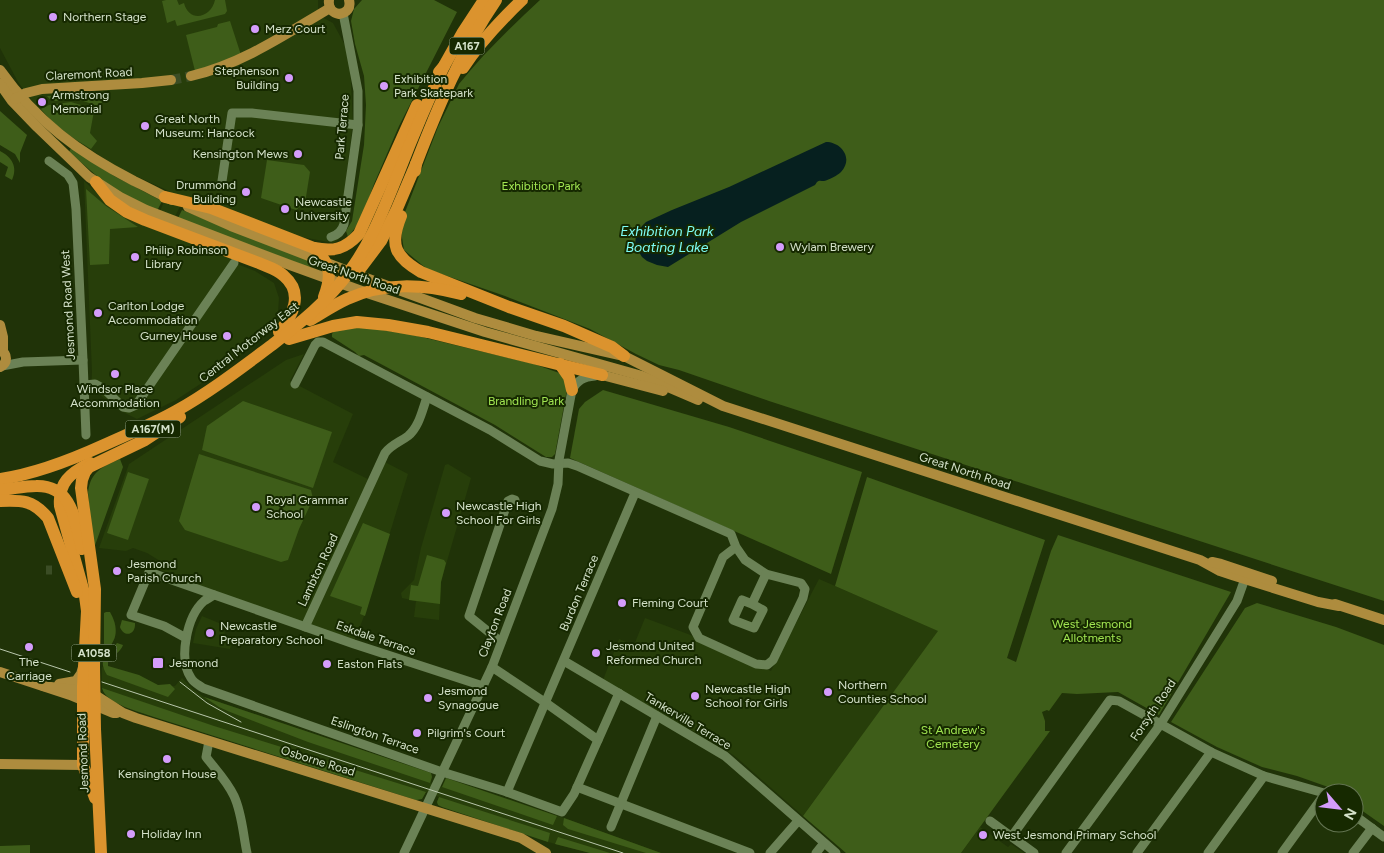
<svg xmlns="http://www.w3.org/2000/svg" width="1384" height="853" font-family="Figtree,sans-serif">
<rect width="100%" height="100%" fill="#203308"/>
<g fill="#273e0a">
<path d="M0,0H318V15L333,23L345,45L350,65L353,122L341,220L348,223L342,236L334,243L296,236L185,196L171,225L230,255L237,264L255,271L274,283L279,298L278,312L284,318L226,367L176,400L137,419L121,411L96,392L91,391L92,372L84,181L110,205L153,226L169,191L122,170L74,139L38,109L18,82L0,48Z"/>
<path d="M304,354L290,381L353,414L333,462L372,481L381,460L408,474L365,614L354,641L246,604L158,569L160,561L147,553L133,548L126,551L99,548L129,464L286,360Z"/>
<path d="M448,464L471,478L441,582L439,620L414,617L416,601L402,598L401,593L414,580L421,548L445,465Z"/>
<path d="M819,579L939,631L803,816L736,757L723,748L603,680L619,639L634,645L645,618L688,634L771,671Z"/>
<path d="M202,616L219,623L224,628L225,637L233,640L230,649L193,643L196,629Z"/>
<path d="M102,667L158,687L175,686L182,678L194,690L204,697L431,773L432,777L431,783L442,787L446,778L564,818L661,853H590L548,842L442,807L438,805L437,802L439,797L426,792L422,799L416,800L154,717L124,706L107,697L104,693L102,688Z"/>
<path d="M980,827L1008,847L1011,844L1024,853H961Z"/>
</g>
<g fill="#3e5d19">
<path d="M166,0H177L179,5L184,3C189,23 211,18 215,0H225L227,11L225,14L177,26L175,20L167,23L162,1Z"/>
<path d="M362,0H434L457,12L399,126L374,184L361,220L348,237L346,231L352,221L364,145L366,105L364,76L355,44L351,21L354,9Z"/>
<path d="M540,0H1384V601L769,401L679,370L659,365L636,354L590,329L505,296L427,269L404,250L400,225L438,127L459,84C483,54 512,26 540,0Z"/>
<path d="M230,21L241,55L195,71L186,35L217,27L218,24Z"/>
<path d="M104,94L103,101L99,106C91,104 83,100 74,99C64,98 54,106 47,96L77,95L81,96Z"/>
<path d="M71,102L81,105L94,111L90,133L97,141L91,149C73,138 55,127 41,109L49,105Z"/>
<path d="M0,111L27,135L20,153V163L15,154L0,145Z"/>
<path d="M71,148L114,176L162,201L157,211L133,200L105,183L69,152Z"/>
<path d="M0,151C12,157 18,167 12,180L5,176L8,167L0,162Z"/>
<path d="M267,160L304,165L310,172L305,203L296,210L261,198Z"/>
<path d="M86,189L106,206L138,227L110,229L109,264L90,265Z"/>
<path d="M182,210L318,264L308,267L178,218Z"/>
<path d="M362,327L409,334L534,364L562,374L568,384L555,454L552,457H546L495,425L364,355L359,356L355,352L332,337V334L334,331Z"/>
<path d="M603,390L729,427L862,472L831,574L570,458L579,409L585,402Z"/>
<path d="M243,401L332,432L313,488L202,450L207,426Z"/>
<path d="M199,454L311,490L313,499L299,529L288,560L281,562L185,530L179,521Z"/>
<path d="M120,459L123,467L93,551L88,492C91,471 102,467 120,459Z"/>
<path d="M128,472L149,479L128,540L107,533Z"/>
<path d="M867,477L1045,540L1007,658L1016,662L1051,551L1058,535L1231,592L1159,715L1118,692L1077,694L1062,693L1049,711L1047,710L1042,712L1045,721V731H1050L961,853H846L803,816L938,631L835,586Z"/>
<path d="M363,523L390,534L365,616L360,614L362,607L330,596Z"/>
<path d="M427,555L444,560L446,563L441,582L440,604L409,600L411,585L418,586Z"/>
<path d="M1257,603L1336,627L1384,645V826L1354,805V793H1337L1331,788L1297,776L1262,767L1217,747L1171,722L1245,608Z"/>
<path d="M106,612H110C118,626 119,641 104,651V613Z"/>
<path d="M122,620L135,623C136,635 124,638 120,627Z"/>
<path d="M117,643L123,645C121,651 114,656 108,659V666L139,675L158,685L170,684L175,689L168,697L107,675C97,658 107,656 117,643Z"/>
<path d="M102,688L214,726L426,792L422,799L416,800L154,717C140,712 106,704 102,688Z"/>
<path d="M204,697L431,773L432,777L430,783L308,742L230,712L219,707Z"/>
<path d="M446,778L557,816L553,825L442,787Z"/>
<path d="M439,797L550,833L548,842L442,807L438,805L437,802Z"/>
<path d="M564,818L661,853H646L568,829L563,825Z"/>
<path d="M558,837L610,853H590L555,844Z"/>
<path d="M30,845V853H0V846Z"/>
</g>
<path fill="#06201f" d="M826,142C841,142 854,158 841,172C838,175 829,180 824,181C821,181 819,180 817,182L815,185L741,222L668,267L657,265L647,261L642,257L637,249L635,245L636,235L642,226L646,222L672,210L729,187Z"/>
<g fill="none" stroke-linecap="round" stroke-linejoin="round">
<path stroke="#3b4d25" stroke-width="9" stroke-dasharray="9 4.5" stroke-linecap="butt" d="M46,570H52"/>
<path stroke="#3b4d25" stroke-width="10" stroke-dasharray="10 5" stroke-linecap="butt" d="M171,80L191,76"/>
<g stroke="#6b8256" stroke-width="9">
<path d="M49,161L68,175L73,183L76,209L83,360L86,435"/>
<path d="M222,181L232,113H252L358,125"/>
<path d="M331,237C338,235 342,231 344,224L358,125V91L343,13"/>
<path d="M2,366L23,362L83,360"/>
<path d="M295,384L315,345L318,342H323L490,430L540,461L553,464L568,463L577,466L731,534L736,547L745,560L766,574L801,583L805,589L803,598L773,660L767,665L756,664L699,638L693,627L723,557L736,547"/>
<path d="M84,385L95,384L104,389L123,407L129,408L136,405L234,263"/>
<path d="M214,595C211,597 207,599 204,601C187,616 178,659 191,678C194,683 199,685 203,688L442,772L507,792L562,812L574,794L619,693"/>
<path d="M752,604L742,600L733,620L754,628L763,610L752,604L766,574"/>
<path d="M305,627L385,453C391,445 400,442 408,436C419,427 422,411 427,397"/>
<path d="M186,638L164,626L131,615L149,572L354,644L483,686"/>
<path d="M501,642L469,616L508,501L512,499L515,500"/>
<path d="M564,661L725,756L836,853"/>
<path d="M492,667L546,703L598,740"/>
<path d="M209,741L206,757C216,770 227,781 234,796C242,813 243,834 247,853"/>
<path d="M577,787L750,853"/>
<path d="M507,792L635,493"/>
<path d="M1354,815L1384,837"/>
<path d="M990,821L1034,853"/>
<path d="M611,827L657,716"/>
<path d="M1012,836L1110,700L1119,701L1211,752L1264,776L1324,793"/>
<path d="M404,853L492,667L552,509L558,484L559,460L572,390C578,380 583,377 595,376"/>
<path d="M770,853L798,821"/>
<path d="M816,853L824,843"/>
<path d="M1066,853L1160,725L1237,601L1247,573"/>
<path d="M1137,853L1211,752"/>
<path d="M1208,853L1264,776"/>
<path d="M1282,853L1324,795"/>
<path d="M1353,853L1372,828"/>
</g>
<g stroke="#ae8c3e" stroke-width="10">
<path d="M329,0C328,7 332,13 339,14C347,13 351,8 349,0"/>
<path d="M0,70C37,122 78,152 134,181C147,187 159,194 172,200"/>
<path d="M191,76C242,64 286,34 330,8"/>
<path d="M0,84L12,101L37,127L89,177L120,197L146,210L290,265L370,294L485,332L642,376L698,400"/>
<path d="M15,99L26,93L42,89L142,83L171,80"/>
<path d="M188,207L231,226L366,278L475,318L536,336L624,356L723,406L1200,560L1220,571L1232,575L1318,602L1339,606"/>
<path d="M0,325L3,337V351"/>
<path d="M0,350C8,354 8,363 0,367"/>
<path d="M602,375L663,391"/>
<path d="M1212,562L1221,564L1272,581"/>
<path d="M1335,604L1384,620"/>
<path d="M0,672L70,695L113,713H117"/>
<path d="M59,684L76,681L81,674L83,667"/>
<path d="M43,686L74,690L95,695L123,713L136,718L521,838L546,853"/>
<path d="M0,764L83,765"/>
</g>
<g stroke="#db932e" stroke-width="12">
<path d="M463,68C480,42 500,21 522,0"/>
<path d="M439,72L444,66L463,32L484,0"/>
<path d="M415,171L416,164C438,107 461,51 496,0"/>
<path d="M96,182L110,200L127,212L145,220L259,263C268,267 277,269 284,276C304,293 293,316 279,332"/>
<path d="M165,197L211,208L314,248C334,252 345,249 359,234L417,105"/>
<path d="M401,216C389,245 395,257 421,272L509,307L564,326L612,347L624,356"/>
<path d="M314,248C331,264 332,276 324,297"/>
<path d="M357,273L381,241L396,211L416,164"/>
<path d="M310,320C322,313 334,305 347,299C385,282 422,284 461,294"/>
<path d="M289,339L333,326L357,322L388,325L428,332L602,375"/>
<path d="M560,364L569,377L572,390"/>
<path d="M90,463C70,473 58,483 60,506L85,596L87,611L83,686V765L95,798"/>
<path d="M0,479C36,474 71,460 104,445C128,434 153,424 176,411C210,392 241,368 272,345C299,324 329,300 349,272C371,243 384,208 398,174C412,138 427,102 444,66"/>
<path d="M0,490C12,489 24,486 36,486C73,485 75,522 82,549"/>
<path d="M0,501C22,500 33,500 48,518L77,592"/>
<path d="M101,853L95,729L94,667L95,589L81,488L82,480L85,472L89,467L145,440L180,417"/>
</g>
<g stroke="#b9c7ac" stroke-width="1">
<path d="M0,649L70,672"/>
<path d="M102,682L623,853"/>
<path d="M180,682L207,703L241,722"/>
</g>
</g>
<g fill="#d49cfb" stroke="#162900" stroke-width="2">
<circle cx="53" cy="17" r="5"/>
<circle cx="255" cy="29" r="5"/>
<circle cx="289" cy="78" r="5"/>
<circle cx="384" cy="86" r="5"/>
<circle cx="42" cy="102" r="5"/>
<circle cx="145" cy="126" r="5"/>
<circle cx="298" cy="154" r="5"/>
<circle cx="246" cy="192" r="5"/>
<circle cx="285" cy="209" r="5"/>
<circle cx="780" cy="247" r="5"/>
<circle cx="135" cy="257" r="5"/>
<circle cx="98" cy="313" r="5"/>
<circle cx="227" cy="336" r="5"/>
<circle cx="115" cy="374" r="5"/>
<circle cx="256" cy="507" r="5"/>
<circle cx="446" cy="513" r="5"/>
<circle cx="117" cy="571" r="5"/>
<circle cx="622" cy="603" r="5"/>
<circle cx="210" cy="633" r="5"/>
<circle cx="29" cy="647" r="5"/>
<circle cx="596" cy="653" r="5"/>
<rect x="152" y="657" width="12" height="12" rx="2.5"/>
<circle cx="327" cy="664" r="5"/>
<circle cx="828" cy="692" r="5"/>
<circle cx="695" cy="696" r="5"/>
<circle cx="428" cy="698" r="5"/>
<circle cx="417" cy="733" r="5"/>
<circle cx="167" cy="759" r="5"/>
<circle cx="131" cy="834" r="5"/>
<circle cx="983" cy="835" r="5"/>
</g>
<g text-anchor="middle" stroke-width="4" stroke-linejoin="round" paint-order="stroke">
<g fill="#162900" stroke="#9baa8d" stroke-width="1">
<rect x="449.5" y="37.5" width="35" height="17" rx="4"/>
<rect x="125.5" y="420.5" width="55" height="17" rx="4"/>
<rect x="71.5" y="644.5" width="45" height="17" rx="4"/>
</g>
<g font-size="11" font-weight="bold" fill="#d4e1c9">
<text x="467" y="50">A167</text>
<text x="153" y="433">A167(M)</text>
<text x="94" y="657">A1058</text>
</g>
<g font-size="12" fill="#d4e1c9" stroke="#162900" text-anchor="start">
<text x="63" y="21">Northern Stage</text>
<text x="265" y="33">Merz Court</text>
<text x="279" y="75" text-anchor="end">Stephenson<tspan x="279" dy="14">Building</tspan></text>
<text x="394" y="83">Exhibition<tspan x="394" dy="14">Park Skatepark</tspan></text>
<text x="52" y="99">Armstrong<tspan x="52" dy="14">Memorial</tspan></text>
<text x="155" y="123">Great North<tspan x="155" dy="14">Museum: Hancock</tspan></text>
<text x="288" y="158" text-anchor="end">Kensington Mews</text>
<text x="236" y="189" text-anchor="end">Drummond<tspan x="236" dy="14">Building</tspan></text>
<text x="295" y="206">Newcastle<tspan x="295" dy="14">University</tspan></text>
<text x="790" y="251">Wylam Brewery</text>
<text x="145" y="254">Philip Robinson<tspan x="145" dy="14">Library</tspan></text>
<text x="108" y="310">Carlton Lodge<tspan x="108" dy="14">Accommodation</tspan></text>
<text x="217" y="340" text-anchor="end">Gurney House</text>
<text x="115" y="393" text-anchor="middle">Windsor Place<tspan x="115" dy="14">Accommodation</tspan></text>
<text x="266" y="504">Royal Grammar<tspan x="266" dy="14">School</tspan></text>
<text x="456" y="510">Newcastle High<tspan x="456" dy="14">School For Girls</tspan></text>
<text x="127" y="568">Jesmond<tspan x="127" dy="14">Parish Church</tspan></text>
<text x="632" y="607">Fleming Court</text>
<text x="220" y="630">Newcastle<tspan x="220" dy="14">Preparatory School</tspan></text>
<text x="606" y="650">Jesmond United<tspan x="606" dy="14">Reformed Church</tspan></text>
<text x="29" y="666" text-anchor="middle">The<tspan x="29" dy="14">Carriage</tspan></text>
<text x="169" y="667">Jesmond</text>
<text x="337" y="668">Easton Flats</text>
<text x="838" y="689">Northern<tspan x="838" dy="14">Counties School</tspan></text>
<text x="705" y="693">Newcastle High<tspan x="705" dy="14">School for Girls</tspan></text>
<text x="438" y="695">Jesmond<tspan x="438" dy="14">Synagogue</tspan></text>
<text x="427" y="737">Pilgrim's Court</text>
<text x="167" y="778" text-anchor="middle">Kensington House</text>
<text x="141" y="838">Holiday Inn</text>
<text x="993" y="839">West Jesmond Primary School</text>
</g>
<g font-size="12" fill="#d4e1c9" stroke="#162900">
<text transform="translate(89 74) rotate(-3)" y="4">Claremont Road</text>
<text transform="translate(342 127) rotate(-85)" y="4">Park Terrace</text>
<text transform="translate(354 275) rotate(19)" y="4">Great North Road</text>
<text transform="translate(68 305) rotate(-93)" y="4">Jesmond Road West</text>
<text transform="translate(249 342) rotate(-38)" y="4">Central Motorway East</text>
<text transform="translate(965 471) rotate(18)" y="4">Great North Road</text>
<text transform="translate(318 570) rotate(-65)" y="4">Lambton Road</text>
<text transform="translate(579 593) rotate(-67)" y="4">Burdon Terrace</text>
<text transform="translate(495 623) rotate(-69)" y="4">Clayton Road</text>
<text transform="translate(376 638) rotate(19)" y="4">Eskdale Terrace</text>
<text transform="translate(1153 710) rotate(-56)" y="4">Forsyth Road</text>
<text transform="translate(688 721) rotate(31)" y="4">Tankerville Terrace</text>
<text transform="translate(375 735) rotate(19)" y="4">Eslington Terrace</text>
<text transform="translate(83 753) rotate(-92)" y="4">Jesmond Road</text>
<text transform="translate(318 761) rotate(17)" y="4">Osborne Road</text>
</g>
<g font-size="12" fill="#a1e551" stroke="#162900">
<text x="541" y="190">Exhibition Park</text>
<text x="526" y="405">Brandling Park</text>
<text x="1092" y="628">West Jesmond<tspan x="1092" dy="14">Allotments</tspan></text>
<text x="953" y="734">St Andrew's<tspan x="953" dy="14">Cemetery</tspan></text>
</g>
<g font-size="14" font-style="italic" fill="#7efdf6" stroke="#162900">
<text x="667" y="236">Exhibition Park<tspan x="667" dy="16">Boating Lake</tspan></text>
</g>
</g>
<g transform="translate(1339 808) rotate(118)"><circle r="24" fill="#162900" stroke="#627350"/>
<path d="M0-4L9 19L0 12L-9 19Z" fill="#d49cfb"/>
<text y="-8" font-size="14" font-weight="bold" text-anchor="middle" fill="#d4e1c9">N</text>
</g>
</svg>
